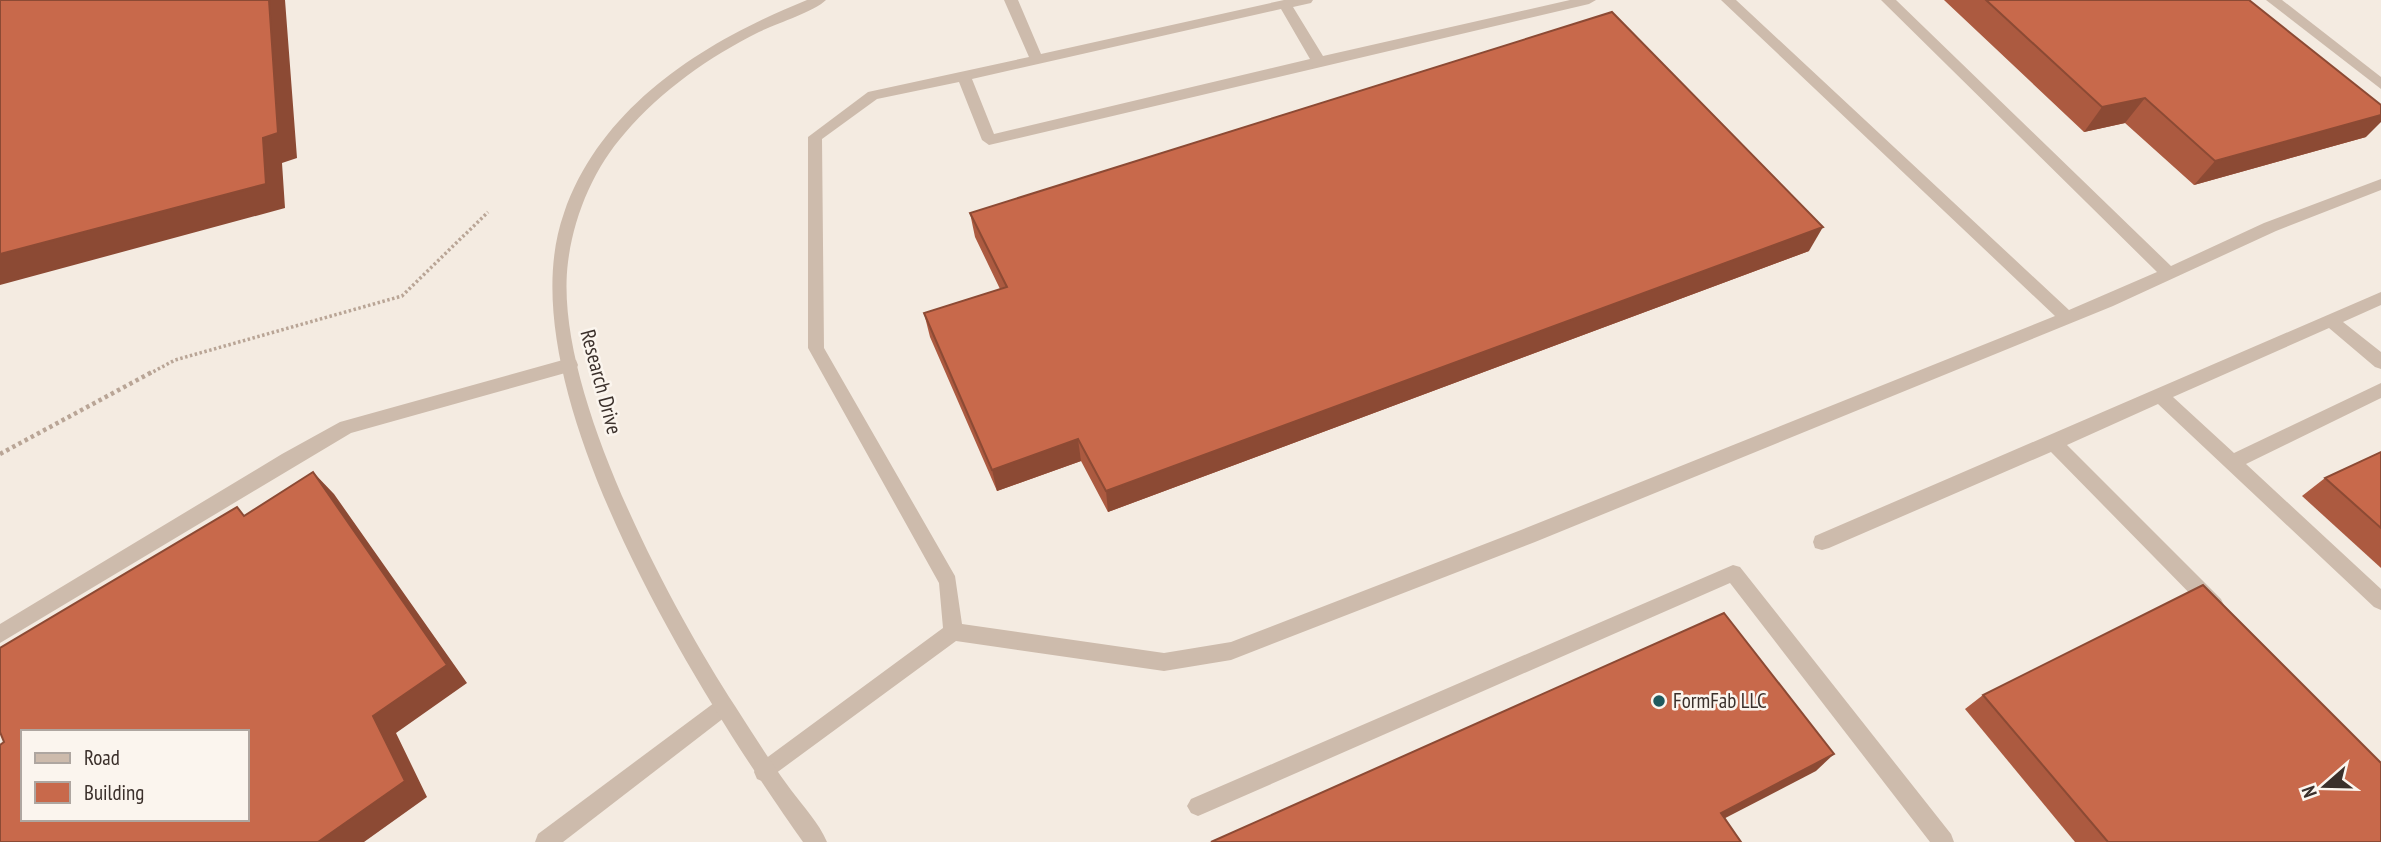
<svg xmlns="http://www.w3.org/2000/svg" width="2381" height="842" font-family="'PT Sans Narrow',sans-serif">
<rect width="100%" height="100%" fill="#f4ebe1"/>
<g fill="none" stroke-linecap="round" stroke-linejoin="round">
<path stroke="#b9a596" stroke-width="3.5" stroke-dasharray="2.5 2.5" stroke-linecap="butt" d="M149,374L175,360L402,296L488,212"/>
<path stroke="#b9a596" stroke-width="4.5" stroke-dasharray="3.5 3.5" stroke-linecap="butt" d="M0,454L152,372"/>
<g fill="#cdbbac" fill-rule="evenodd">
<path d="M1004,0H1018L1041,54L1284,0H1313L1311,3L1293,7L1323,56L1570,0H1596L1589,4L989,145L982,140L959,82L877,99L822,139L824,348L955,576L962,624L1164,653L1231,642L1521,530L2055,316L1721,0H1736L2069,310L2157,272L1881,0H1896L2171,266L2264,223L2381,179V190L2276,231L2113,306L1535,542L1231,660L1164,671L956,641L764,782L757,779L754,772L757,765L943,628L939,583L808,348V137L868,92L1029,57ZM1281,9L1310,59L994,134L972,79Z"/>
<path d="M2266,0H2282L2381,77V89Z"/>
<path d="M2381,292V305L2343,322L2381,352V369L2375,367L2329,328L2173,397L2234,453L2381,383V398L2246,464L2381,589V610L2374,607L2158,404L2067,445L2221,599L2224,605L2221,611L2214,614L2207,611L2051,452L1829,548L1822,550L1815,548L1813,542L1815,536Z"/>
<path d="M570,358L576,360L578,365L576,370L351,433L0,643V624L282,454L340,422Z"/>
<path d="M1733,565L1740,567L1951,834L1954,842H1930L1730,583L1205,813L1198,816L1191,813L1187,806L1191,799Z"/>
<path d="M722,697L729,700L732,707L729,714L563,842H535L538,834Z"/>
</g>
<path fill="#cdbbac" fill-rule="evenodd" d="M807,0H826C814,12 777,23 759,32C709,57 662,90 625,133C594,168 574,215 568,262C552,386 668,603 735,706C753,734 771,763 791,790C803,806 819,823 827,842H803C704,702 502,387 564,213C602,104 706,41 807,0Z"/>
</g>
<g fill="#ac5a40">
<path d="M1944,0H2249L2366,137L2194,185L2125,123L2084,132Z"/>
<path d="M970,213L1809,251L1108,512L1081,461L997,491L930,337L924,313L1000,289L975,237Z"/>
<path d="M2381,452V568L2302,496L2325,478Z"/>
<path d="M1983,695L2381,842H2075L1965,709Z"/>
</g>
<g fill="#8c4a34">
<path d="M269,0H285L297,158L282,163L285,208L0,285V254L263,138Z"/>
<path d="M2145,98L2125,123L2084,132L2102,107Z"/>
<path d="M2381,115V122L2366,137L2194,185L2215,161Z"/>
<path d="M1823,227L1809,251L1108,512L1106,491Z"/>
<path d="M1078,439L1081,461L997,491L992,470Z"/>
<path d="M313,472L334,494L467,683L396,733L427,797L364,842H318L373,716Z"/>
<path d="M1834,754L1816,771L1706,828L1721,813Z"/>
</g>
<g fill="#c8694b" stroke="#8c4a34" stroke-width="2" fill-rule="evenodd">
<path d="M0,0H269L278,133L263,138L266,184L0,254Z"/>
<path d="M1986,0H2249L2381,105V115L2215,161L2145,98L2102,107Z"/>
<path d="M1612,12L1823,227L1106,491L1078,439L992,470L924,313L1007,287L970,213Z"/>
<path d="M2381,452V528L2325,478Z"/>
<path d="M313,472L447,665L373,716L405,781L318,842H0V745L4,742L0,732V648L237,507L244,516ZM23,732H247V819H23Z"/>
<path d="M2203,585L2381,763V842H2108L1983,695Z"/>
<path d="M1724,613L1834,754L1721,813L1741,842H1211Z"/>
</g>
<circle fill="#1f5a5e" stroke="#fbf5ee" stroke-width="2.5" cx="1659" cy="701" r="7"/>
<g text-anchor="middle" stroke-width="5" stroke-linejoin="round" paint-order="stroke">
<g font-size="21" fill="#3b302b" stroke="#fbf5ee">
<text transform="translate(601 382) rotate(75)" y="7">Research Drive</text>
</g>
<g font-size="21" fill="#3b302b" stroke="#fbf5ee" text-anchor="start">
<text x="1673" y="708">FormFab LLC</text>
</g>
</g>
<rect x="21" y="730" width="228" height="91" fill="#fbf5ee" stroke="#aea6a0" stroke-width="2"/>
<rect x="35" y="753" width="35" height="10" fill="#cdbbac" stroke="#aea6a0" stroke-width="2"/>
<text x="84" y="765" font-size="21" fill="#3b302b">Road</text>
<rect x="35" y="782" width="35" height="21" fill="#c8694b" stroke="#aea6a0" stroke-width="2"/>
<text x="84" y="800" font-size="21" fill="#3b302b">Building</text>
<g transform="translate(2325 786) rotate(250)" stroke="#fbf5ee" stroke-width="5" paint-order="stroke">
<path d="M0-5L12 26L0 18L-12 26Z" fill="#3b302b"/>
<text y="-10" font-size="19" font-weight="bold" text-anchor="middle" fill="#3b302b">N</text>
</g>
</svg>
